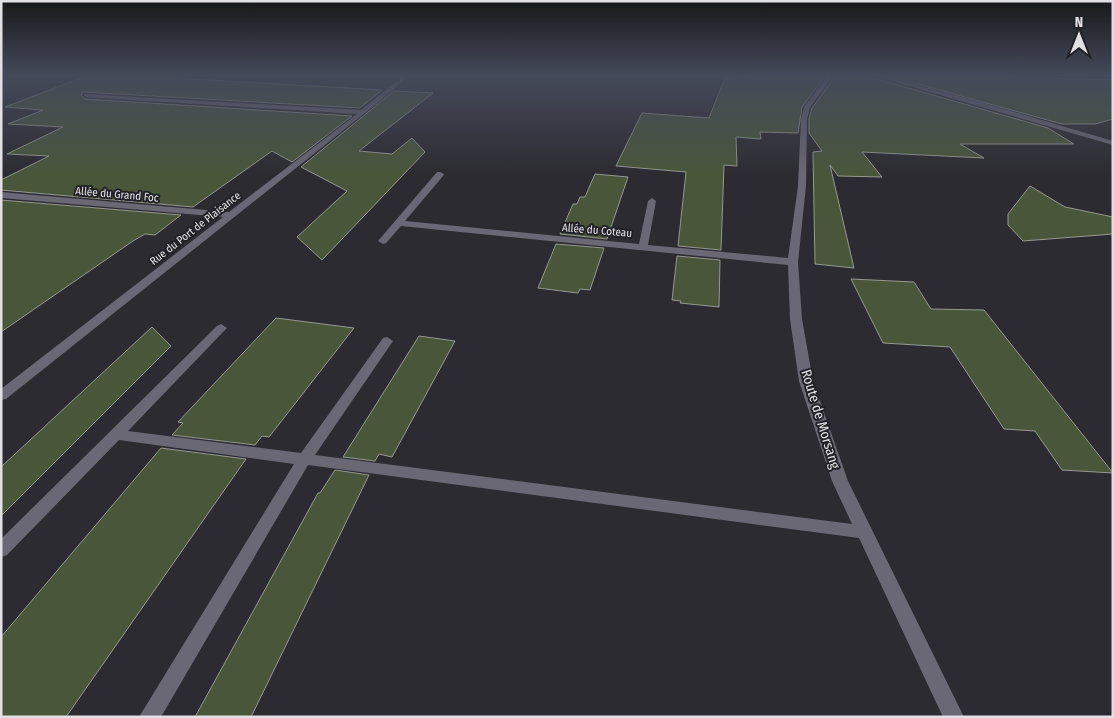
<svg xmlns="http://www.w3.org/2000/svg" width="1114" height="718" font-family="'Fira Sans Condensed',sans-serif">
<rect width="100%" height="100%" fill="#2c2b31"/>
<g fill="#4a563a" stroke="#969992">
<path d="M89,75H181L174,78L382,90L360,108L83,92L81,95L85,99L352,116L292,162L272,151L193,207L1,190V180L49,156L7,154L63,127L8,124L43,110L5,107Z"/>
<path d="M726,75L756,78L757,75H826L802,107L798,133L760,132L761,139L736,137L737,166L724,165L721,250L678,246L686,172L616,166L642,113L709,118Z"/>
<path d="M836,75H869L870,77L1048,128L1074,144H960L984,158L862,152L882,177L838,176L830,165L854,268L815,264L813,152L822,151L809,133V119L812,108Z"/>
<path d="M885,75H1009V77L1113,80V119L1095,124H1062Z"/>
<path d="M394,91L433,93L359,151L392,154L412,138L425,152L322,260L297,237L347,191L301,167Z"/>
<path d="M595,174L628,177L607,239L560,234L573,204H577L580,197H585Z"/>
<path d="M1030,186L1065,207L1113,217V234L1023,241L1008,225V214Z"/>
<path d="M1,200L181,215L155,235L145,234L133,241L1,332Z"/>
<path d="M556,244L604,248L590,290L580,289L578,293L538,288Z"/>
<path d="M677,256L720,260L719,307L680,303L681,301L672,300Z"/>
<path d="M851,279L914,282L931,309L984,310L1113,473L1062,470L1035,431L1004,429L950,347L883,343Z"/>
<path d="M276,318L354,328L269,437L262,436L255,445L172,435L183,423L178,422Z"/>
<path d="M152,327L171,346L1,516V467Z"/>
<path d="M419,336L455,341L392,457L379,454L375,461L343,457Z"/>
<path d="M161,448L246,459L66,717H1V637Z"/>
<path d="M335,470L369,475L251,717H195L318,493H320Z"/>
</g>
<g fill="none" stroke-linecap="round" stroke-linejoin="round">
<g fill="#6a6875" fill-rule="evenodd">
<path d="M828,75H834L810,107L807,119L806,186L798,262L802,319L813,381L848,481L964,717H943L859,538L308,465L161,717H139L294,464L119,440L7,555L1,557V539L217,326L221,324L227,328L225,330L128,431L301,453L383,338L387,337L393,341L315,455L852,524L832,481L799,381L790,319L788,265L401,226L386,243L383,244L378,241L437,172H440L444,174L443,176L405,221L639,244L648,201L652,198L656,201L648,245L788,258L798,186L801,119L804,107Z"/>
<path d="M871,75H879L984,103L1113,141V145Z"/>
<path d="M403,76L405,79L380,101L6,399L1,400V389L223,217L1,198V192L229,212L357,114L85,97L83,94L361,110Z"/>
</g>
</g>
<linearGradient id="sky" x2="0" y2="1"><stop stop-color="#18181b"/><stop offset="0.43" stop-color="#454a5a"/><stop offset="1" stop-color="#454a5a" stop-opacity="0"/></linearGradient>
<rect width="1114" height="175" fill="url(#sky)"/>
<g text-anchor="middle" stroke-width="4" stroke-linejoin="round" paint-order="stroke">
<g font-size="11" fill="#e1e1e5" stroke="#222127">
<text transform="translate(117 194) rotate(5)" y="4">Allée du Grand Foc</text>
<text transform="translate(195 228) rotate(-38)" y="4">Rue du Port de Plaisance</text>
<text transform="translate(597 230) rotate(5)" y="4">Allée du Coteau</text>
</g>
<g font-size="14" fill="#e1e1e5" stroke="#222127">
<text transform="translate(821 419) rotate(73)" y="5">Route de Morsang</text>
</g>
</g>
<rect width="1114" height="718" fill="none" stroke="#e1e1e5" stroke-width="5"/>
<g transform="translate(1079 35)" stroke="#222127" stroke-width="4" paint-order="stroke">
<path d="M0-4L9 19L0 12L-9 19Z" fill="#e1e1e5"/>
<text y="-8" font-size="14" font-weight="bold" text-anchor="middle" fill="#e1e1e5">N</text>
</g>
</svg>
